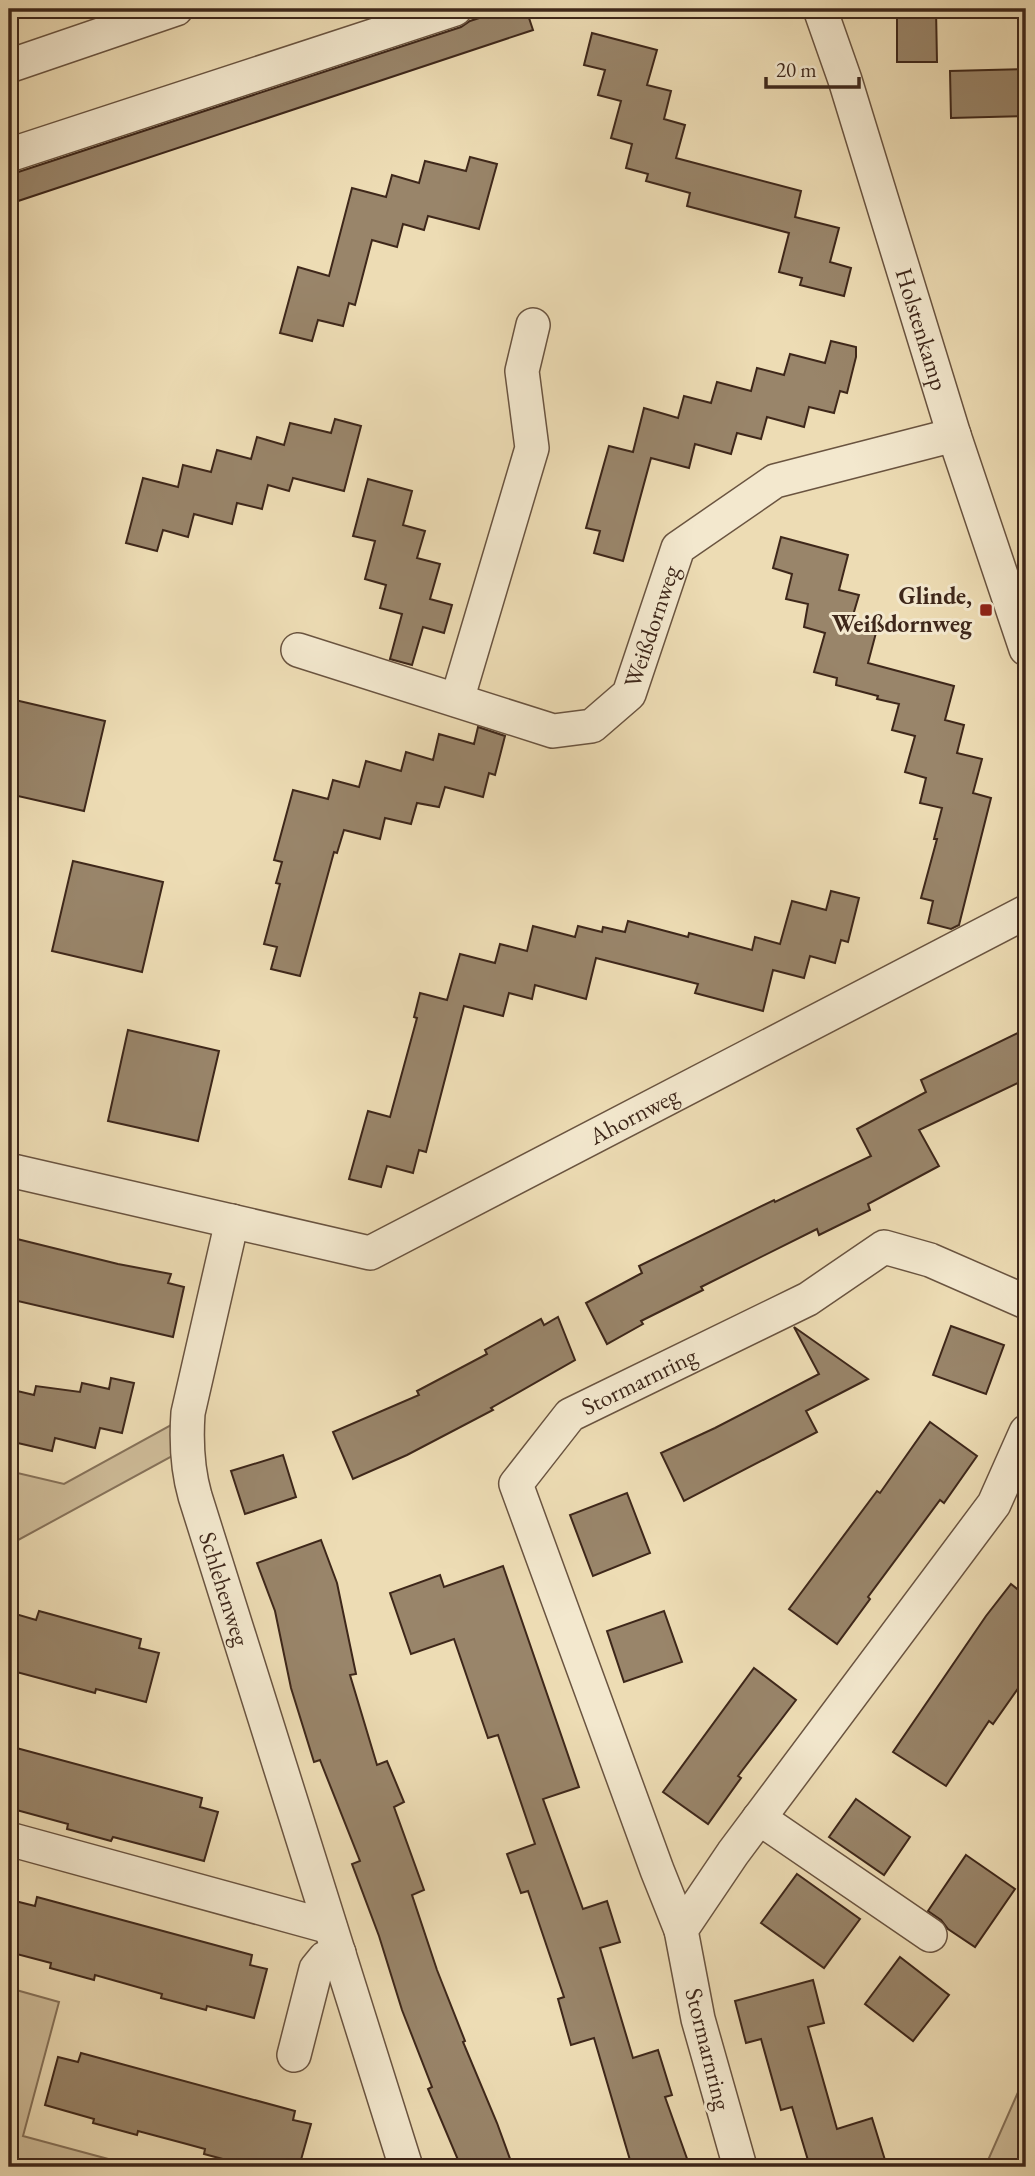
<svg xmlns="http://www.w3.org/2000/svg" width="1035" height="2176" font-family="'EB Garamond',serif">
<rect width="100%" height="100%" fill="#eddcb4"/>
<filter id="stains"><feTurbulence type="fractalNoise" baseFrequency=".00286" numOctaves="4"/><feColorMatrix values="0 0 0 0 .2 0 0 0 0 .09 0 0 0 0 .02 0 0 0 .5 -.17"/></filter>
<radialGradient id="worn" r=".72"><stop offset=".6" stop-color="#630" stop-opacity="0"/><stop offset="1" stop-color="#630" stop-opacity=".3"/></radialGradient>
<g fill="#cfbd9a" stroke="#86725a" stroke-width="2">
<path d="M171,1425L176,1454L9,1545V1471L64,1484Z"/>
<path d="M9,1988L59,2002L23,2136L138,2167H9Z"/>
<path d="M1026,2074V2167H985Z"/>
</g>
<g fill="#99856a" stroke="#3e271a" stroke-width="2">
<path d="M507,9H526L533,30L9,204V175L461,27L470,21Z"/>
<path d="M897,9H936L937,62H897Z"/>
<path d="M592,33L657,50L647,85L671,91L664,119L685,125L676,158L801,191L795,217L839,228L830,262L851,268L844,296L800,285L802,278L779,272L789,233L687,206L690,193L646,181L648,174L626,168L632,144L611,138L621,101L598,95L605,70L584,65Z"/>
<path d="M1026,69V116L951,118L950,71Z"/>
<path d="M470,157L497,164L479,229L428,216L424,230L403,224L397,247L372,240L355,305L349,303L343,326L318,320L312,341L280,333L298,267L329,276L352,188L386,197L392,175L419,183L425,161L466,171Z"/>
<path d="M831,341L856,347V357L847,393L840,391L834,413L809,407L804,427L767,417L761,439L737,433L731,454L695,444L689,468L651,458L623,561L594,553L600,531L586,528L609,446L633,452L644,408L678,418L684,396L711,403L717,382L751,391L757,368L784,375L790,354L825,363Z"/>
<path d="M335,419L361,426L344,491L293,478L289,491L268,485L262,509L237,503L232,524L194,514L188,537L163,530L157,551L126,543L143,478L178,487L183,465L211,472L217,450L251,459L257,437L284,445L290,423L331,433Z"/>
<path d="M368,479L412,491L403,525L425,531L417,558L440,564L430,599L452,605L444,633L423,627L412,665L390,659L402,614L380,608L386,585L365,579L375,541L353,536Z"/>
<path d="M781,537L848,555L839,590L859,595L851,622L877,629L868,663L954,686L945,720L964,725L957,753L982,759L973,793L991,798L959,925L951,929L928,923L933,901L921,898L937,839H934L942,808L920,803L926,778L905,772L915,736L892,730L899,704L877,699L878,696L836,685L837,678L814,672L825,633L804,627L808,604L786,599L792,574L773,568Z"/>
<path d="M15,700L105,721L84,811L9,794V725Z"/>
<path d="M478,727L505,736L495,775L489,773L483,797L445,787L439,807L417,803L411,824L385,818L380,839L344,830L337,853L334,852L300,976L271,969L277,947L264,944L280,884L276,883L282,862L274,860L293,790L328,799L333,780L359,787L366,761L401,771L406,752L433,760L439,734L474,744Z"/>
<path d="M73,861L163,882L142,972L52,951Z"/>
<path d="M831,891L859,898L848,942L841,940L835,963L810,956L804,978L773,970L763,1011L695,993L698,984L596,958L586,999L535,985L532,999L509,993L503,1016L464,1006L426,1152L419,1150L413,1173L387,1166L381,1187L349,1179L368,1111L390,1117L417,1018L414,1017L420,993L447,1000L460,954L495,963L500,944L527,951L533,926L575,937L578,926L602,932L603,927L625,932L628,921L688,937L689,933L752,950L755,937L780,944L792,901L826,910Z"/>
<path d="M1026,1029V1079L919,1130L939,1166L868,1204L870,1210L819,1235L817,1229L701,1287L703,1290L641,1321L643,1324L607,1344L586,1303L642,1273L639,1266L774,1200L775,1202L871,1156L857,1129L926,1092L921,1080Z"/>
<path d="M128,1030L219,1051L198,1141L108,1121Z"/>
<path d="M9,1237L118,1264L171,1274L168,1283L184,1287L173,1337L9,1299Z"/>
<path d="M558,1317L575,1360L491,1408L493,1410L407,1455L353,1479L333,1432L419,1395L417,1391L487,1354L485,1350L541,1319L544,1325Z"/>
<path d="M951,1326L1004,1345L986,1394L933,1375Z"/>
<path d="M794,1327L868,1379L806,1411L817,1432L684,1501L661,1453L715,1428L819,1374Z"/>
<path d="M111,1378L134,1383L122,1433L100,1428L95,1448L55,1438L52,1451L9,1441V1389L34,1395L36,1386L80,1392L82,1383L109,1389Z"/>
<path d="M930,1422L977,1456L944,1503L940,1500L868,1597L870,1599L837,1644L789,1609L877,1491L880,1493Z"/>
<path d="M283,1455L296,1497L245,1514L231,1471Z"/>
<path d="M627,1493L650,1553L593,1576L570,1515Z"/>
<path d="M321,1540L337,1583L356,1674L350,1675L377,1765L387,1761L404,1802L394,1807L424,1890L412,1895L437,1970L465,2041L463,2042L497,2123L513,2167H461L428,2089L432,2087L402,2010L379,1936L352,1864L360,1861L320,1760L314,1762L291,1688L275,1611L257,1563Z"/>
<path d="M503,1566L579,1787L543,1799L583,1909L607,1901L620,1942L600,1948L633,2058L658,2050L672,2095L665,2097L690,2167H632L594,2038L571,2045L558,1999L564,1997L528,1891L521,1893L507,1854L535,1844L498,1735L488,1738L454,1639L411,1654L390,1593L440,1575L444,1587Z"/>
<path d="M1011,1584L1026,1596V1677L993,1724L989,1721L946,1786L893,1752L986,1616Z"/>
<path d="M39,1611L141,1639L139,1648L159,1653L146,1702L96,1689L95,1693L9,1670V1612L36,1620Z"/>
<path d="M664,1611L682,1662L624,1682L607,1631Z"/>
<path d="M754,1668L796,1700L738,1776L741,1778L708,1824L663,1792Z"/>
<path d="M9,1746L202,1798L200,1807L218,1812L204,1861L113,1837L111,1841L67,1829L68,1824L9,1808Z"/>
<path d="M856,1799L910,1837L884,1875L829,1837Z"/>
<path d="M966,1855L1015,1889L975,1947L948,1929L941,1920L928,1911Z"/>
<path d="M797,1874L860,1919L824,1968L761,1923Z"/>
<path d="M37,1897L252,1955L250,1965L267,1969L254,2018L207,2006L206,2010L161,1998L162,1994L95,1975L94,1980L50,1968L51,1963L9,1952V1924L15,1901L35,1906Z"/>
<path d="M900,1957L949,1995L913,2041L865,2004Z"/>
<path d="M813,1980L824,2023L808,2027L837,2129L872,2118L885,2160L861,2167H810L792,2107L781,2110L761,2039L746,2043L735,2001Z"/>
<path d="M81,2053L295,2111L293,2120L311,2124L299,2167H274L250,2161L249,2166L204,2154L205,2149L183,2143L138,2131L137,2135L93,2123L94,2119L45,2105L58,2057L78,2062Z"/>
</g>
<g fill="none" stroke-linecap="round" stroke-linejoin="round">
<defs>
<g id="minor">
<path id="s1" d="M820,9L845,80L954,435L1026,649"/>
<path d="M9,66L176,9"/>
<path d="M9,155L455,9"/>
<path id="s2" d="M298,650L553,731L592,726L629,694L678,548L775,481L954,435"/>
<path d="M457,700L532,448L522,371L533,325"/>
<path id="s3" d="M9,1170L370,1253L1026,912"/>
<path id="s4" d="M232,1221L188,1413C186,1442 187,1468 195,1496L406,2167"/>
<path d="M759,1818L930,1935"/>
<path d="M9,1839L330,1927"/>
<path id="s5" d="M681,1930L657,1870L516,1484L570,1415L808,1299L884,1247L930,1260L1026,1302"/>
<path d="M294,2055L316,1969L325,1958L339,1953"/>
<path d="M740,2167L698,2019L681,1930L733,1853L994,1504L1026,1432"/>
</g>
</defs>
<use href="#minor" stroke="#6a5440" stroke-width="36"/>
<use href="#minor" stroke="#f3e8ce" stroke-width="33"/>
</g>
<rect fill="#8f2418" stroke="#f3e8ce" stroke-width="2.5" x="979" y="603" width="14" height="14" rx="3.5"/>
<g text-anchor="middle" stroke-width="6" stroke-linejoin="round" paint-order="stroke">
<g font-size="24" fill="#3e271a" stroke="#f3e8ce">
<text dy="8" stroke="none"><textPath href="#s1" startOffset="336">Holstenkamp</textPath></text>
<text dy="8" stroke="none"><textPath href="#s2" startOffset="427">Weißdornweg</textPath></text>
<text dy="8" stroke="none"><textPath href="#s3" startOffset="668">Ahornweg</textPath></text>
<text dy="8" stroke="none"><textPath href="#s5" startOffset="640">Stormarnring</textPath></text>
<text dy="8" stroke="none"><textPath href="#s4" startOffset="378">Schlehenweg</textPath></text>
<text transform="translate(708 2049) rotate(76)" y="8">Stormarnring</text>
</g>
<g font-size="24" font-weight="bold" fill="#3e271a" stroke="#f3e8ce" text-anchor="end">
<text x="972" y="604">Glinde,<tspan x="972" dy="28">Weißdornweg</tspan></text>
</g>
</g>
<rect width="1035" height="2176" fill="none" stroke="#eddcb4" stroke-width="35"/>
<rect x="10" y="10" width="1014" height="2155" fill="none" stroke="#3e271a" stroke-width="3.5"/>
<rect x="18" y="18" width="1000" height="2141" fill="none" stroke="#3e271a" stroke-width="2"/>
<path d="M766 77v10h93v-10" fill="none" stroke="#3e271a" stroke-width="3.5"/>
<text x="776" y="77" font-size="21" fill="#3e271a" stroke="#f3e8ce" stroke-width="5" paint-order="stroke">20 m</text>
<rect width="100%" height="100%" filter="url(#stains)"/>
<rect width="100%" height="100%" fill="url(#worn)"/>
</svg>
